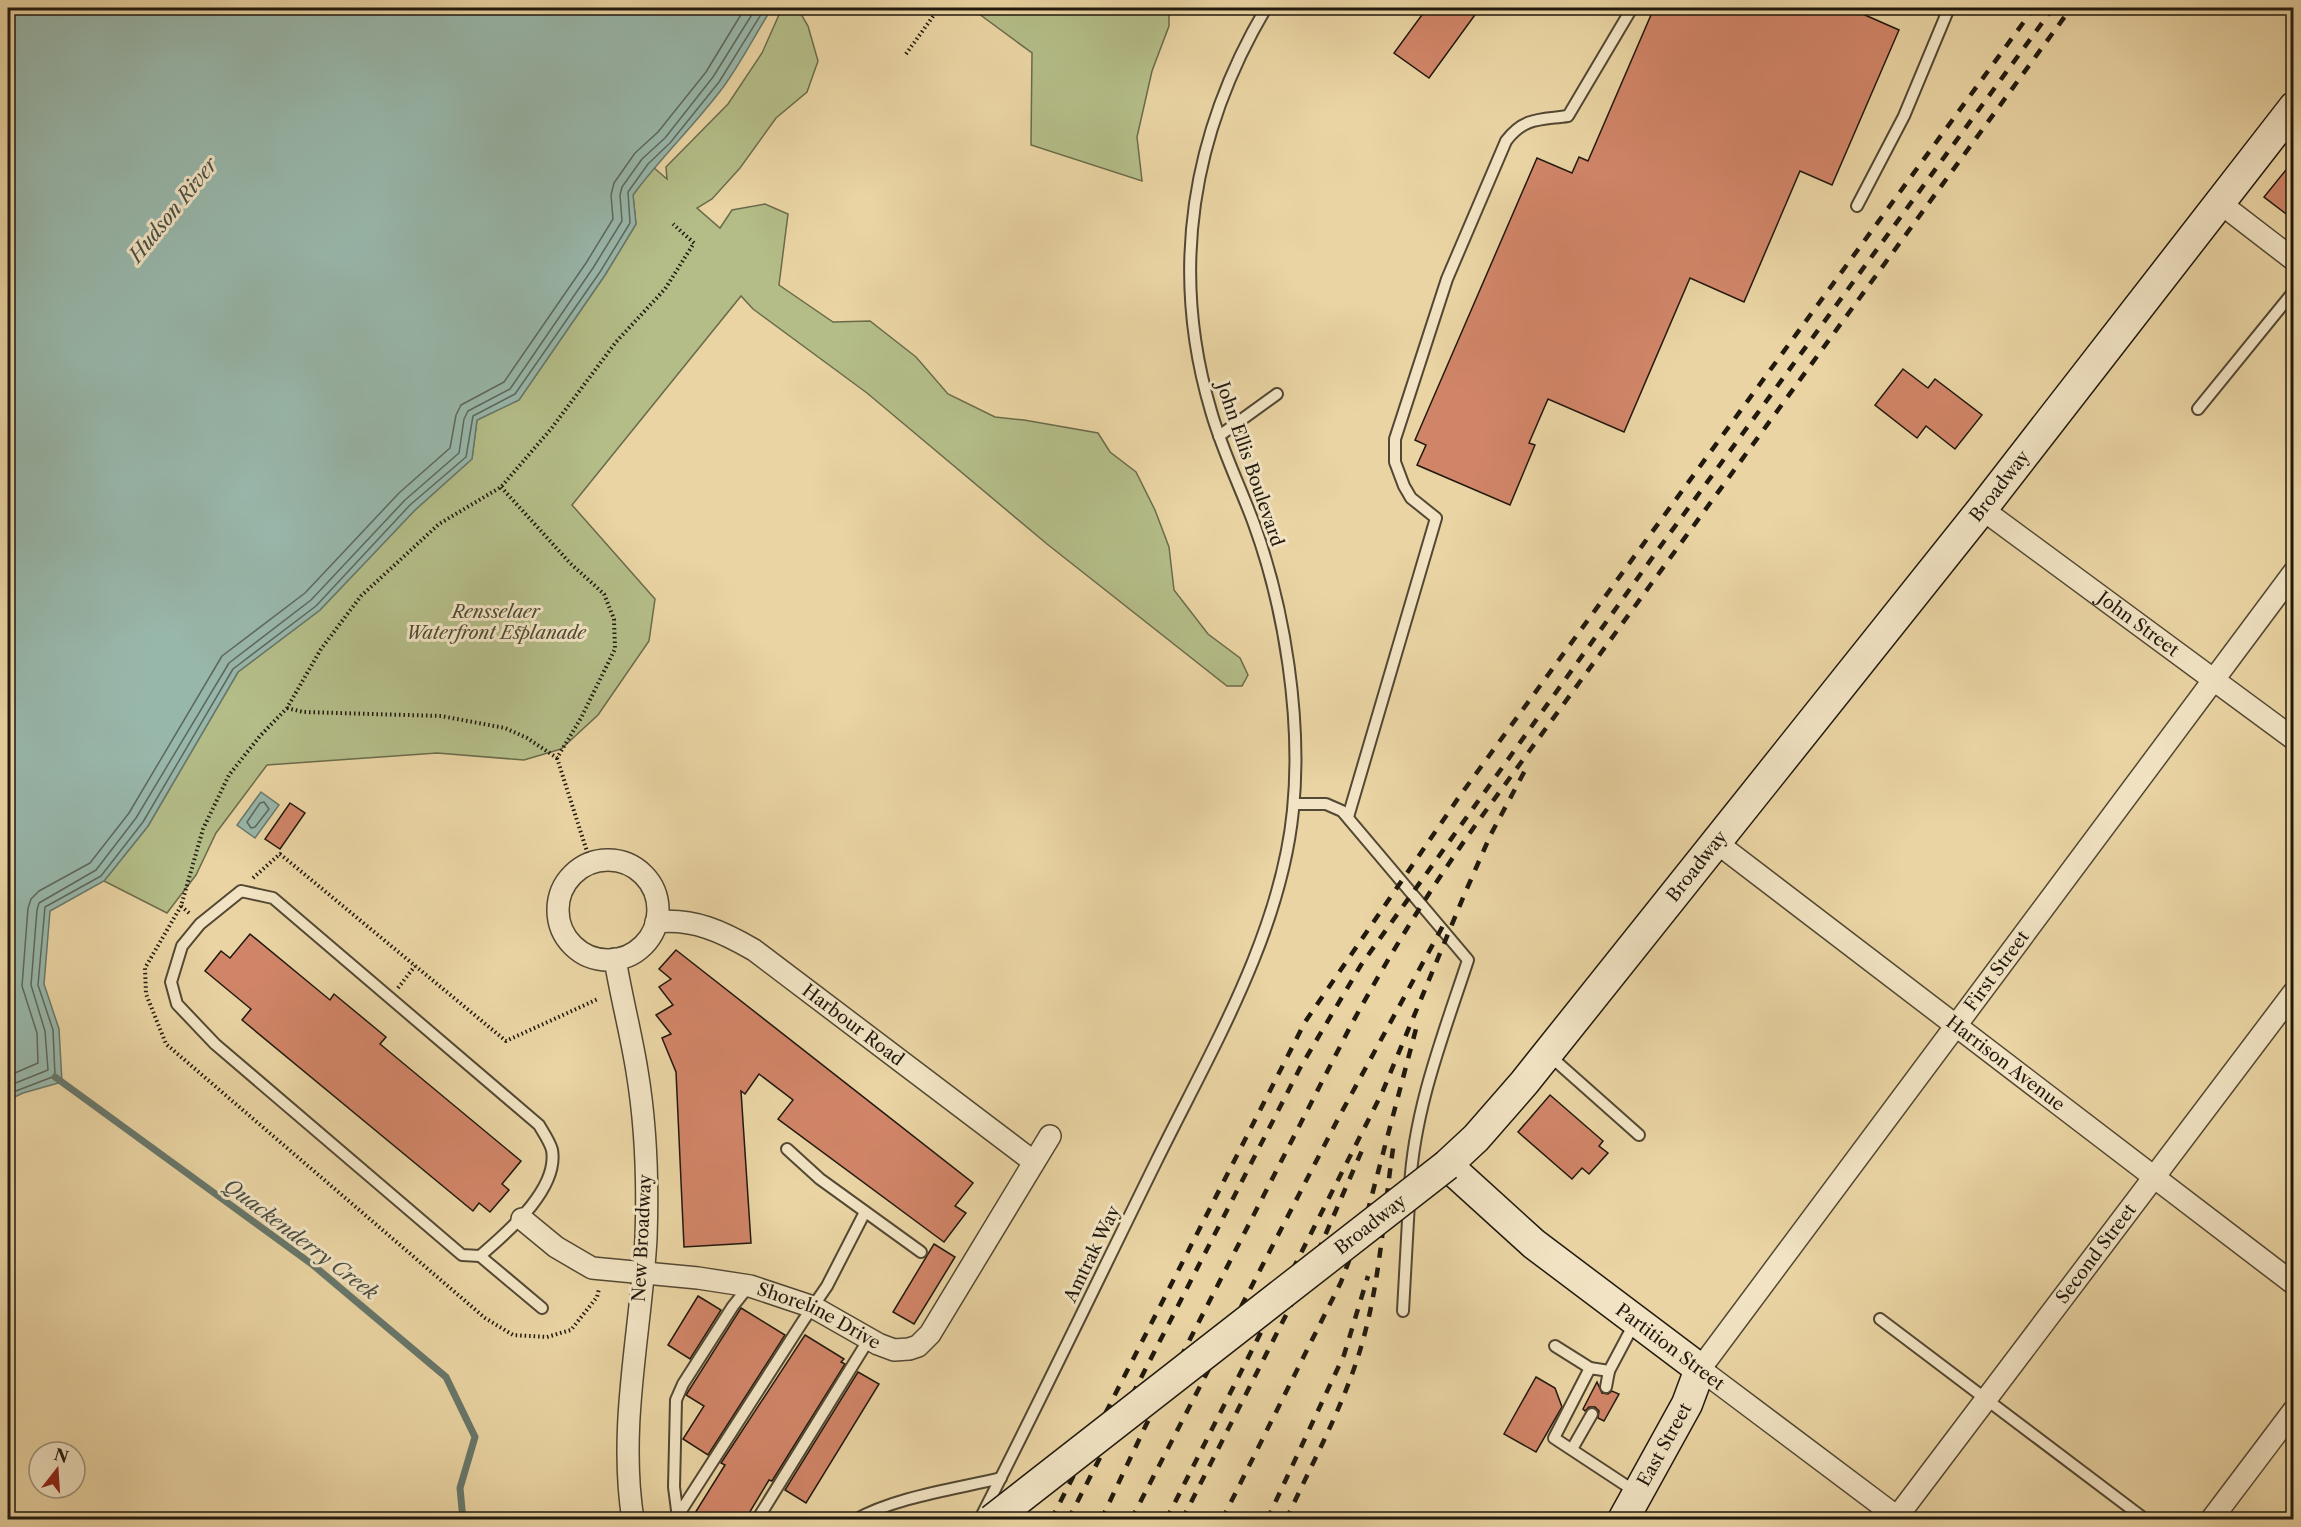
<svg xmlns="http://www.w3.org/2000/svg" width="2301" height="1527" font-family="'Libre Caslon Text',serif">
<rect width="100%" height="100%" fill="#ead4a3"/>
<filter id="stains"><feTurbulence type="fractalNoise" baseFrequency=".00333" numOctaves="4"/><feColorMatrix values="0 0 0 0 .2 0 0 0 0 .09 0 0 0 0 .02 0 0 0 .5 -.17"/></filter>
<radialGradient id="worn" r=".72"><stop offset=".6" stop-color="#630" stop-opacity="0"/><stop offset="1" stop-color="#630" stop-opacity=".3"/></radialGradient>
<g fill="#b4bd88" stroke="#6a6b4b" stroke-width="1.5">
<path d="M782,8H804L801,14L808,26L818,61L807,92L776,118L740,168L712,199L697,208L720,228L732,210L765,204L788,214L779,285L833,322L870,321L916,357L948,394L995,417L1024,420L1098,433L1110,452L1136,472L1155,510L1169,547L1174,590L1208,634L1240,658L1248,675L1242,686H1227L1047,544L867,393L753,309L741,296L572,505L655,599L649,641L598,715L561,749L524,760L437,753L267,765L216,833L196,875L167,913L104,881L148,826L238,672L320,610L415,510L472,459L477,420L519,400L605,275L636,224L633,195L653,167L667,179L666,167L728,104L762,53Z"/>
<path d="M971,8H1169V26L1152,71L1137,137L1142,181L1031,145L1032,53Z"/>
</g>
<g fill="#98b7ab" stroke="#68786c" stroke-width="1.5">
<path d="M8,8H772C756,33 742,61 724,86C696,124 661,157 633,195L636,224L605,275L519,400L477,420L472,459L415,510L320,610L238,672L148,826L104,881L50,911L44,984L59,1029L62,1082L23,1093L8,1100Z"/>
<path d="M261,792L279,805L255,838L237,825Z"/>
</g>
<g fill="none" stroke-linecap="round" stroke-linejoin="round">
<g stroke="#5c685c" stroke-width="1.5">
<path d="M264,802L269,809L255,827L251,828L247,822L260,803Z"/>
<path d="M8,1076L38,1063L37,1033L22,986L28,908L31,899L39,891L90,863L129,813L222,656L305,593L399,493L450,448L456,415L461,405L504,382L586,263L613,219L611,195L614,183L635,153L658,132L706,72L745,8"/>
<path d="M8,1086L48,1070L45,1031L31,985L37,910L39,903L96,870L136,818L229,663L311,600L405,500L459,453L464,419L468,411L510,389L593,268L622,221L620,195L622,187L642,159L665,138L713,77L756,8"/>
<path d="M8,1094L55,1076L53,1030L38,985L45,907L101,876L143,822L233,669L316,606L410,505L466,457L473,416L515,394L600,272L630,223L628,192L648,164L670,143L719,82L765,8"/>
</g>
<path stroke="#68786c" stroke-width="7" d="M55,1077L313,1265L446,1377L475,1437L460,1488L463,1520"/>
</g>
<g fill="#d18568" stroke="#21190e" stroke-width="1.5">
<path d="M1427,8H1480L1429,78L1394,53Z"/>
<path d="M1654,8H1868L1865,15L1899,30L1832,185L1800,171L1744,302L1690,278L1624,432L1548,399L1529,443L1535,445L1510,505L1417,465L1426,445L1415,440L1537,158L1572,173L1579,157L1588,161Z"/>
<path d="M2294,160V220L2264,197Z"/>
<path d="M1903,369L1928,388L1935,379L1982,415L1955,449L1926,426L1917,438L1875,405Z"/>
<path d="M290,803L305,813L280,849L265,839Z"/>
<path d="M250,934L330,1000L334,994L386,1037L380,1044L521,1161L502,1184L509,1190L490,1212L479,1203L473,1211L242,1020L251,1009L205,971L221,951L230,958Z"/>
<path d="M676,950L973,1183L955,1206L966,1213L944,1242L778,1119L793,1100L759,1074L745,1094L741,1091L751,1243L684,1247L676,1072L662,1038L671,1034L656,1015L673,1005L659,987L671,979L659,969Z"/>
<path d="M1550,1095L1603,1141L1599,1146L1608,1153L1589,1174L1582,1168L1572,1179L1518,1132Z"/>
<path d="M934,1244L955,1257L914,1324L893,1312Z"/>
<path d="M698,1296L721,1310L690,1359L668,1345Z"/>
<path d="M741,1308L785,1335L708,1455L683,1439L704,1406L686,1395Z"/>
<path d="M805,1335L844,1359L841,1362L845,1364L772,1481L769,1480L745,1520H705L695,1513L725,1465L721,1463Z"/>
<path d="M858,1372L879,1384L806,1503L785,1490Z"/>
<path d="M1536,1377L1555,1388L1562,1407L1536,1452L1504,1434Z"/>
<path d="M1597,1382L1602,1393L1608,1394L1612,1391L1619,1394L1604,1421L1598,1418L1599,1411L1595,1407H1589L1585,1411L1583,1409Z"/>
</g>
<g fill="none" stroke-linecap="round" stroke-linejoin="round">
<defs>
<g id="lane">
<path d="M1857,206L1904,116L1949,8"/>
<path d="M2198,409L2294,291"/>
<path d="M1219,436L1277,394"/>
<path d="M1294,804H1326L1342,811L1468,960C1444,1033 1414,1109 1410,1187"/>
<path d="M1348,817L1436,518L1411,498L1404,486L1395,462V439L1447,279L1506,141C1524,117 1540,120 1568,116L1632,8"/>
<path d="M241,891L273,898L539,1125C543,1132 550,1142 552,1150C559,1190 506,1233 480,1256L462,1255L215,1044L177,1004L171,982L182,946L200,924Z"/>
<path d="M1550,1056L1639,1135"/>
<path d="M787,1149L820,1179L921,1252"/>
<path d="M480,1256L542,1308"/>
<path d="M1403,1311L1409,1202"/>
<path d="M1880,1319L2146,1520"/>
<path d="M1635,1322L1609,1371L1590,1368L1554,1438L1636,1492"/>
<path d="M1555,1346L1590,1368"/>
<path d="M1606,1387L1609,1371"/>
<path d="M1572,1449L1592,1414"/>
<path d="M677,1517L803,1321L827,1286L865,1212"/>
<path d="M981,1517C1041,1399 1098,1280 1156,1162C1210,1052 1281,934 1293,810C1302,720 1285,609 1254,524C1240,486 1222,450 1211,411C1169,270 1192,133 1266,8"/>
<path d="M678,1518L674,1487L676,1400L683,1384L733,1306L749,1286"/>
<path d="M757,1520L869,1339"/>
<path d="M855,1520C895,1497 955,1489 1001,1478"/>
</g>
<g id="street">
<path d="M2220,203L2294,260"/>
<path id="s1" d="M1982,509L2294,739"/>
<path id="s2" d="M1717,843L2294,1284"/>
<circle cx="608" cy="910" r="50"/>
<path id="s3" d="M656,922C694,918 723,932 754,950L1034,1162"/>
<path d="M615,959C621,996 631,1033 637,1071C646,1125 648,1183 646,1238C641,1332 618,1425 633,1520"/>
<path id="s4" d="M522,1219L556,1247L592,1268L698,1278L750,1286L813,1307L878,1344L894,1350L909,1349L918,1346L930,1334L1050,1136"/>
<path id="s5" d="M1897,1517L2294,992"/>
<path id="s6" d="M1901,1520L1700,1369L2294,572"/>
<path d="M2211,1520L2294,1410"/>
</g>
<g id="secondary">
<path id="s7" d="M1623,1520L1687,1404L1700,1369L1534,1244L1447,1165L1476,1138L1524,1083L1982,509L2294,107"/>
</g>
</defs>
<use href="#lane" stroke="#534833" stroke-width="14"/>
<use href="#street" stroke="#534833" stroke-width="24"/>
<use href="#secondary" stroke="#21190e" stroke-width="33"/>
<g stroke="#21190e" stroke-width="4" stroke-dasharray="1.5 3" stroke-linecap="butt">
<path d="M906,54L939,8"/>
<path d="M287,708L303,712L441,716L505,728L527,738L557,758L581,718L615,649L614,619L604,594L570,563L501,487"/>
<path d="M557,758L591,864"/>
<path d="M253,878L280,854L506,1041L598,999"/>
<path d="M181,906L145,968L146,994L166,1044L485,1318L513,1335L547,1337L571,1330L597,1297L599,1289"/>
<path d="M189,913L181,906L203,829L229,775L260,736L287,708L321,649L361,596L439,524L501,487L551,429L616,342L665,289L694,243L673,224"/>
<path d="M398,988L415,966"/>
</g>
<use href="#lane" stroke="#f1e3c3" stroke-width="10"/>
<use href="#street" stroke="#f1e3c3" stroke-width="21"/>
<use href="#secondary" stroke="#f1e3c3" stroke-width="30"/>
<g stroke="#21190e" stroke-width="4.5" stroke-dasharray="10 10" stroke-linecap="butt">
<path d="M1051,1520L1305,1022L1459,797L2034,8"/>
<path d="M1068,1520L1300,1068L1361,965L1657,551L2053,8"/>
<path d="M1101,1520L1146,1425L1349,1029C1389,955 1433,884 1482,816L2071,8"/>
<path d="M1131,1520L1339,1117L1445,922"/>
<path d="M1166,1520L1382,1093L1465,893L1491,834L1529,763"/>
<path d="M1182,1520L1317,1254L1363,1148"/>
<path d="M1222,1520L1341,1282L1368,1210L1417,1025"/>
<path d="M1267,1520L1344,1355L1368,1276"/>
<path d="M1286,1520C1313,1461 1346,1402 1363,1340C1381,1276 1384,1207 1394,1142"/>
</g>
<defs>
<g id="secondary-bridge">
<path id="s8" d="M992,1520L1447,1165"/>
</g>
</defs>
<use href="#secondary-bridge" stroke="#21190e" stroke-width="33" stroke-linecap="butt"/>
<use href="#secondary-bridge" stroke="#f1e3c3" stroke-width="30"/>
</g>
<g text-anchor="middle" stroke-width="6" stroke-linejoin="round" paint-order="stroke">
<g font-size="18" fill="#21190e" stroke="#f1e3c3">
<text transform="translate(1250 464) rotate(71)" y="6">John Ellis Boulevard</text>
<text dy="6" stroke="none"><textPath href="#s7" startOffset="1371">Broadway</textPath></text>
<text dy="6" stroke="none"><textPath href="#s1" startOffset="194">John Street</textPath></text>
<text dy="6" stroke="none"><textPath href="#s7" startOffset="885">Broadway</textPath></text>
<text dy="6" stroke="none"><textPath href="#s6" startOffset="748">First Street</textPath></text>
<text dy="6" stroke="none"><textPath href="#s3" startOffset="228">Harbour Road</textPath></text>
<text dy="6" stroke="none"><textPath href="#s2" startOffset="363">Harrison Avenue</textPath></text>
<text dy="6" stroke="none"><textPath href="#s8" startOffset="480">Broadway</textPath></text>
<text transform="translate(642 1238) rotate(-87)" y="6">New Broadway</text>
<text transform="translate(1092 1254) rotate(-64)" y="6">Amtrak Way</text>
<text dy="6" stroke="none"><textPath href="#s5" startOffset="330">Second Street</textPath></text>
<text dy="6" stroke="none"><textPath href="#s4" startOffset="320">Shoreline Drive</textPath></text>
<text transform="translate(1670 1347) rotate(37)" y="6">Partition Street</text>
<text dy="6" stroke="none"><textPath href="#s7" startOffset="86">East Street</textPath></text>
</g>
<g font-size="18" font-style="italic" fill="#4d4a33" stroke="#f1e3c3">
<text x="496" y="618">Rensselaer<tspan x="496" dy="21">Waterfront Esplanade</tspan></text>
</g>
<g font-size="20" font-style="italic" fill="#4b5045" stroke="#f1e3c3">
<text transform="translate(173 210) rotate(-51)" y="7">Hudson River</text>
<text transform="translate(301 1239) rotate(37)" y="7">Quackenderry Creek</text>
</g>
</g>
<rect width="2301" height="1527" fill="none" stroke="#ead4a3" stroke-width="30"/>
<rect x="9" y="9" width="2283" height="1509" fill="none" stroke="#21190e" stroke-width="3"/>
<rect x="15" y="15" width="2271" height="1497" fill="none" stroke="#21190e" stroke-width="1.5"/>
<g transform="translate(57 1470) rotate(17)"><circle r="28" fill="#f1e3c3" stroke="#9e927b" stroke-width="1.5"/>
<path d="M0-4.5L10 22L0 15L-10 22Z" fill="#8f2418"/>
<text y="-9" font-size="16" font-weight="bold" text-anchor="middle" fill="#21190e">N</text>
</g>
<rect width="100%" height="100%" filter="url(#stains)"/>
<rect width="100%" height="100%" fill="url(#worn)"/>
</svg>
